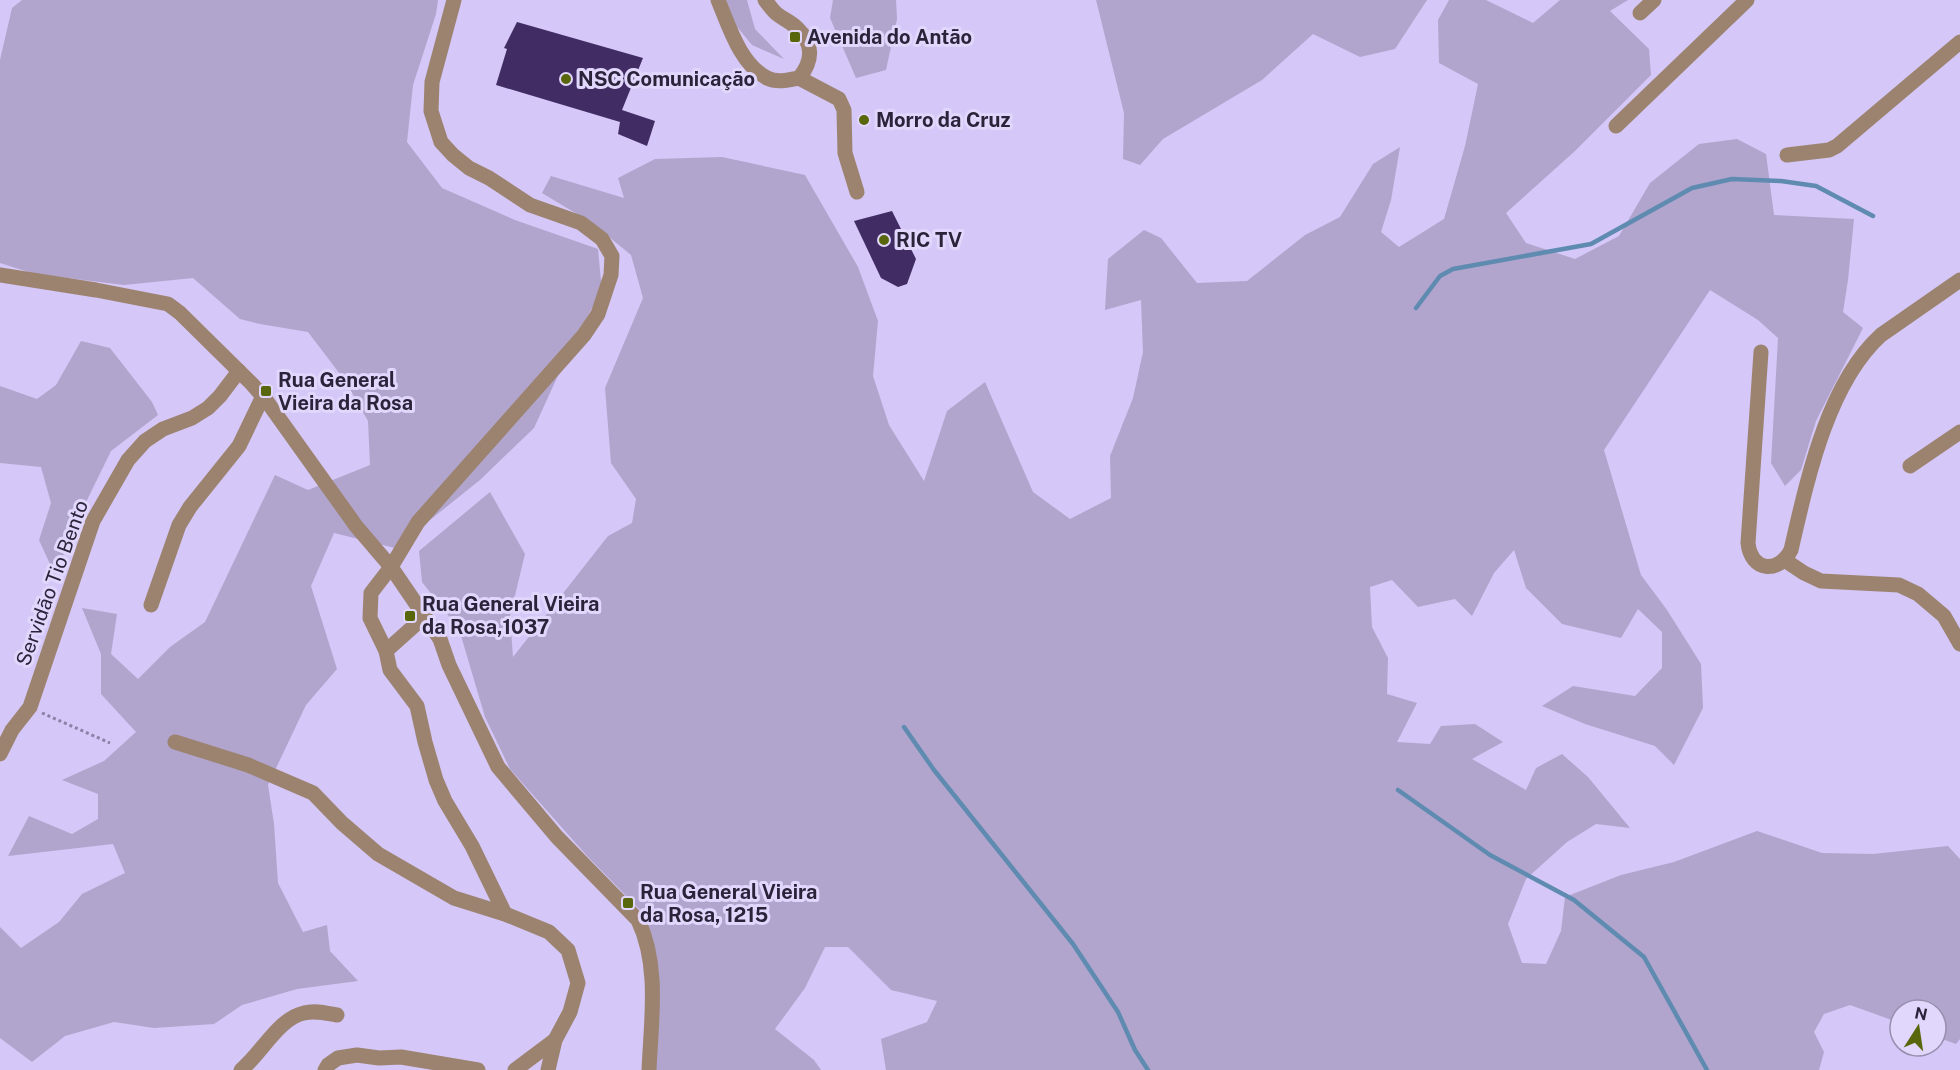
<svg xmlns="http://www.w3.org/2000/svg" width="1960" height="1070" font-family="'Public Sans',sans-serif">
<rect width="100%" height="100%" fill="#d5c7f7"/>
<g fill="#b1a5cd">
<path d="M22,0H438L436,14L413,85L407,142L442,188L515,220L598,249L602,291L577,334L534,428L480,480L395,548L334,533L311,586L337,669L306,705L268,785L274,824L278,883L303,932L327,925L330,951L358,981L297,989L242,1005L214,1024L154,1028L114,1022L65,1036L32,1062L0,1038V927L21,948L59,922L82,894L125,873L113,844L8,856L29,816L72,834L98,819V794L62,780L104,761L136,732L101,694V654L82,608L117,614L111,654L138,679L170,647L205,622L275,475L308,490L370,465L368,421L346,382L308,332L260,324L240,319L193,278L124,285L35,274L0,263V60L12,8Z"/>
<path d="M726,0H747L755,29L784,59L752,45L733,22Z"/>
<path d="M833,0H896L897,19L886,70L856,78L830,18Z"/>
<path d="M1096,0H1427L1395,49L1360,57L1313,34L1262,80L1163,139L1140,165L1123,159L1124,113Z"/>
<path d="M1449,0H1486L1533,23L1560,0H1628L1610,11L1649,49L1651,75L1575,151L1506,213L1526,243L1575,259L1619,236L1650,183L1699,144L1737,139L1766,154L1774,215L1854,219L1848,280L1843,312L1863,328L1816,421L1801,470L1785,486L1771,463L1778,338L1758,320L1710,290L1604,450L1641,575L1667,610L1701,664L1703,708L1674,765L1655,746L1585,724L1542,706L1573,686L1635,696L1662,668V632L1638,609L1621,638L1562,624L1526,588L1514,550L1494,573L1472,616L1455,599L1418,607L1392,580L1370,587L1372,627L1388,658L1387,694L1417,703L1397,742L1430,744L1441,726L1475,724L1503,742L1472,759L1526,790L1536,768L1562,754L1588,777L1630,828L1596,824L1567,842L1526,879L1508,924L1522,963L1546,964L1561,931L1565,897L1621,875L1674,862L1757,831L1822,853L1873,854L1948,846L1960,859V1039L1956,1044L1936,1037V1010H1900V1023L1850,1005L1824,1014L1814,1032L1824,1052L1819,1070H886L881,1039L927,1022L937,1001L891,990L848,947H825L805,988L775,1029L814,1060L821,1070H648L658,980L644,914L588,857L510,769L485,717L459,629L422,582L419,551L490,492L525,554L510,616L513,657L608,536L632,523L636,499L611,463L605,388L643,298L631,255L592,223L542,193L551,176L624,198L618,178L655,159L722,157L805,175L858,267L878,321L873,376L889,425L924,481L947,411L985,382L1033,492L1070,519L1111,498L1110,456L1133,398L1143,352L1141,300L1105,310L1108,259L1144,230L1161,238L1197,283L1247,281L1305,235L1340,217L1373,164L1400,147L1391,200L1381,232L1399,247L1444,219L1465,146L1478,84L1439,63L1438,20Z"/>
<path d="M81,341L110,348L152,402L158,415L111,451L88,498L55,575L39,540L51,503L41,467L0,463V386L37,399L56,385Z"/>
</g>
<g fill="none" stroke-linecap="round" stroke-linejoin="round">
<g stroke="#5f8bb1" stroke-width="4.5">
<path d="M1416,308L1440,276L1453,269L1591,244L1692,188L1732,179L1781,181L1816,186L1873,216"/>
<path d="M904,727L934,770L1073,944L1118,1012L1135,1050L1148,1070"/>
<path d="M1398,790L1490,855L1574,900L1644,957L1707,1070"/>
</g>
</g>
<g fill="#412d63">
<path d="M517,22L643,58L622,110L655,121L647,146L618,134L620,122L496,85L507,49L504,48Z"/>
<path d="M892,211L916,259L907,284L898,287L881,278L854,221Z"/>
</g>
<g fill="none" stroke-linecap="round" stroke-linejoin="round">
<path stroke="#8b80a6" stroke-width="3" stroke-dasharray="3 3" stroke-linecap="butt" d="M42,713L110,743"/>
<g stroke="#9c8370" stroke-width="15">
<path d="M718,0C729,26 740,64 767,78C777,83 789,80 799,78C813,61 814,44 797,28C791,22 783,19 777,14C773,11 769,5 765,0"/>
<path d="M1640,13L1654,0"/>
<path d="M799,78L839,99L844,110L845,153L857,192"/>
<path d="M1616,126L1747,0"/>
<path d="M1787,155L1829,150L1837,146L1960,42"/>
<path d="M0,275L96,290L168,304L180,313L252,384L266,400L356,526L391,567L440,639L449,665L498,767L557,837L638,920C660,966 651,1021 649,1070"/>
<path d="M1761,352L1748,543C1751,572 1779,574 1791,550C1807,481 1827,384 1881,335L1960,280"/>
<path d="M1910,466L1960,432"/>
<path d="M1786,561L1804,573L1821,581L1899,585L1918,594L1944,616L1960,644"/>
<path d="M151,605L179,525L190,507L239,446L263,396"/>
<path d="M425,616L386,651L390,670L417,706L425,742L436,780L445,801L472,846L505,914"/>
<path d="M386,651L370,618L371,593L391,567L418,522L584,335L598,314L611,275L612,256L602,239L581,223L530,205L489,178L469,168L453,155L441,142L431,111L432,82L454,0"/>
<path d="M175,742L248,765L313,793L342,823L378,854L454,898L505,914L549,932L568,950L578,983L570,1012L555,1040L515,1070"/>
<path d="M0,754L12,730L30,707L93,521L128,460L145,441L163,429L192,418L208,408L220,396L239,371"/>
<path d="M241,1070C261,1054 279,1018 304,1013C315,1010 326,1013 337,1015"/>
<path d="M325,1070L328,1065L338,1058L357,1055L379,1058L401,1057L478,1070"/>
<path d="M548,1070L555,1040"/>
</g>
</g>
<g fill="#58660c" stroke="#e1d6fb" stroke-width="2">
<rect x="789" y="31" width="12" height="12" rx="3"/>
<circle cx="566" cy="79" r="6"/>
<circle cx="864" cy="120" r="6"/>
<circle cx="884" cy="240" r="6"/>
<rect x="260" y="385" width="12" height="12" rx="3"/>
<rect x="404" y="610" width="12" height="12" rx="3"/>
<rect x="622" y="897" width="12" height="12" rx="3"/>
</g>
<g text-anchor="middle" stroke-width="6" stroke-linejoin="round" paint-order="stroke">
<g font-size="20" font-weight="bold" fill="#2a233a" stroke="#e1d6fb" text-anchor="start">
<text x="807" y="44">Avenida do Antão</text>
<text x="578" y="86">NSC Comunicação</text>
<text x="876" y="127">Morro da Cruz</text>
<text x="896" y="247">RIC TV</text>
<text x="278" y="387">Rua General<tspan x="278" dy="23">Vieira da Rosa</tspan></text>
<text x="422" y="611">Rua General Vieira<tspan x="422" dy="23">da Rosa,1037</tspan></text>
<text x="640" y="899">Rua General Vieira<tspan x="640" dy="23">da Rosa, 1215</tspan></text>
</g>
<g font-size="20" fill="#2a233a" stroke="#e1d6fb">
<text transform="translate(52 583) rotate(-70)" y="7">Servidão Tio Bento</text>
</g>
</g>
<g transform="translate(1918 1028) rotate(12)"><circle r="28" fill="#e1d6fb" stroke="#988eae" stroke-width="1.5"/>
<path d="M0-4.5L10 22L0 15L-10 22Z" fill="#58660c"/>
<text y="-9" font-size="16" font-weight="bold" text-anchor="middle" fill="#2a233a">N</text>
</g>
</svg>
